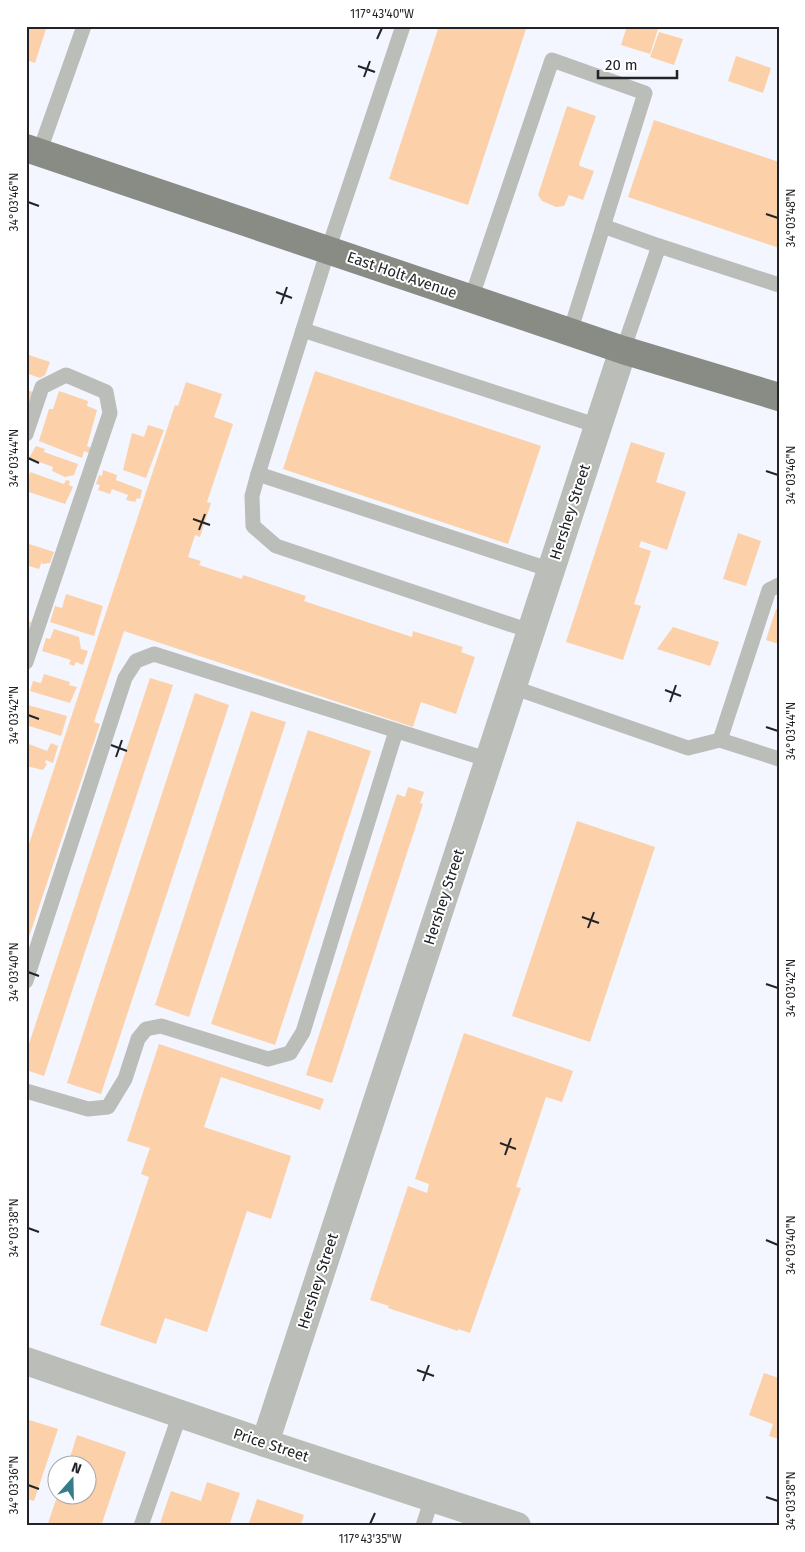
<svg xmlns="http://www.w3.org/2000/svg" width="805" height="1552" font-family="'Fira Sans',sans-serif">
<rect width="100%" height="100%" fill="#f3f6ff"/>
<g fill="#fcd0a9">
<path d="M26,26H47L35,63L26,60Z"/>
<path d="M439,26H527L468,205L389,179Z"/>
<path d="M627,26H659L650,54L621,45Z"/>
<path d="M659,32L683,39L674,65L650,57Z"/>
<path d="M736,56L771,68L763,93L728,81Z"/>
<path d="M567,106L596,116L579,164L580,166L594,171L583,200L569,195L564,206L556,207L542,201L538,195Z"/>
<path d="M654,120L779,162V248L628,197Z"/>
<path d="M26,354L50,362L45,375L40,378L26,373Z"/>
<path d="M315,371L541,446L508,544L283,469Z"/>
<path d="M186,382L222,394L214,417L233,424L207,502L211,503L200,537L195,535L188,557L201,561L199,565L242,579L243,575L306,596L304,601L412,637L413,631L463,647L461,652L475,657L456,714L421,702L413,727L124,631L94,722L100,724L26,946V853L175,405L178,406Z"/>
<path d="M26,390L33,392L26,409Z"/>
<path d="M59,391L88,401L87,406L97,410L87,446L91,448L89,453L84,451L82,458L39,441L49,409H53Z"/>
<path d="M148,425L164,430L146,478L123,470L132,433L144,437Z"/>
<path d="M631,442L665,453L656,482L686,492L667,550L641,541L639,547L651,551L634,604L641,606L623,660L566,642Z"/>
<path d="M36,446L45,449L44,452L78,464L74,475L65,477L52,471L53,467L29,458Z"/>
<path d="M103,470L117,475L116,480L142,490L140,499L137,498L135,502L126,500L128,495L112,489L110,494L98,490L100,485L96,484L99,475L102,476Z"/>
<path d="M30,472L64,484L66,480L70,481L69,485L73,487L65,504L26,491Z"/>
<path d="M738,533L761,541L746,586L723,579Z"/>
<path d="M26,543L54,552L50,563L42,564V561L39,569L26,565Z"/>
<path d="M66,594L103,606L94,636L50,622L55,606L62,608Z"/>
<path d="M776,609L779,610V644L766,640Z"/>
<path d="M26,621L31,622L27,636H26Z"/>
<path d="M673,627L719,642L710,666L657,649Z"/>
<path d="M54,629L79,637L81,649L88,651L83,665L76,662L74,666L69,664L71,660L42,651L46,638L50,639Z"/>
<path d="M44,674L70,682L69,685L77,687L70,703L30,691L33,681L41,683Z"/>
<path d="M150,678L173,685L44,1076L26,1070V1053Z"/>
<path d="M195,693L229,705L101,1094L67,1083Z"/>
<path d="M28,705L67,716L61,736L26,725Z"/>
<path d="M251,711L286,722L189,1017L155,1005Z"/>
<path d="M308,730L371,751L275,1045L211,1024Z"/>
<path d="M26,743L47,751L51,743L58,746L53,763L46,760L45,763L47,764L43,770L26,766Z"/>
<path d="M408,787L424,792L420,803L423,804L332,1083L306,1075L397,794L405,797Z"/>
<path d="M577,821L655,847L590,1042L512,1016Z"/>
<path d="M464,1033L573,1071L562,1102L546,1097L516,1187L521,1188L470,1333L458,1329V1331L388,1308L389,1306L370,1300L408,1186L427,1193L429,1184L415,1179Z"/>
<path d="M159,1044L324,1099L320,1110L221,1077L204,1127L291,1156L271,1219L247,1211L207,1332L165,1318L156,1344L100,1325L149,1177L141,1174L150,1148L127,1141Z"/>
<path d="M764,1373L779,1378V1439L769,1436L773,1424L749,1415Z"/>
<path d="M26,1419L58,1429L34,1501L26,1499Z"/>
<path d="M77,1435L126,1452L101,1526H47L58,1494H88V1464H68Z"/>
<path d="M207,1482L240,1493L229,1526H159L171,1491L201,1501Z"/>
<path d="M257,1499L304,1515L300,1526H248Z"/>
</g>
<g fill="none" stroke-linecap="round" stroke-linejoin="round">
<g stroke="#babdb8" stroke-width="15">
<path d="M403,26L328,250L258,474L252,496L253,526L276,546L530,631"/>
<path d="M39,153L84,26"/>
<path d="M603,226L659,246"/>
<path d="M471,299L552,60L645,93L570,332"/>
<path d="M303,330L598,426"/>
<path d="M623,350L659,246L779,285"/>
<path d="M26,434L42,387L66,375L106,392L110,413L26,662"/>
<path d="M258,474L551,570"/>
<path d="M779,585L769,590L720,740L779,759"/>
<path d="M512,687L688,748L720,740"/>
<path d="M26,981L125,678L136,661L154,654L489,760"/>
<path d="M26,1091L88,1109L108,1107L125,1079L138,1039L146,1029L161,1026L268,1059L290,1053L303,1032L396,731"/>
<path d="M141,1526L180,1414"/>
<path d="M423,1526L432,1498"/>
</g>
<g stroke="#babdb8" stroke-width="28">
<path d="M26,1361L265,1443L517,1526"/>
<path d="M265,1443L623,350"/>
</g>
<path stroke="#888c84" stroke-width="28" d="M26,148L623,350L779,397"/>
</g>
<path fill="none" stroke="#222327" stroke-width="2" d="M377,39L382,28M358,66L375,72M364,77L370,61M28,202L39,206M766,214L778,218M276,292L292,298M281,304L287,287M28,458L39,463M766,471L778,475M193,519L210,525M199,530L205,514M665,690L681,696M670,702L676,685M28,715L39,719M766,727L778,731M111,745L127,751M116,757L122,740M582,917L599,923M588,928L594,912M28,972L39,976M766,984L778,988M500,1143L516,1149M505,1155L511,1138M28,1228L39,1232M766,1240L778,1245M417,1370L434,1376M423,1381L429,1365M28,1485L39,1489M766,1497L778,1501M370,1524L375,1513"/>
<g text-anchor="middle" stroke-width="4" stroke-linejoin="round" paint-order="stroke">
<g font-size="15" fill="#222327" stroke="#fff">
<text transform="translate(402 275) rotate(19)" y="5">East Holt Avenue</text>
<text transform="translate(570 512) rotate(-72)" y="5">Hershey Street</text>
<text transform="translate(444 897) rotate(-72)" y="5">Hershey Street</text>
<text transform="translate(318 1281) rotate(-72)" y="5">Hershey Street</text>
<text transform="translate(271 1445) rotate(18)" y="5">Price Street</text>
</g>
</g>
<rect width="805" height="1552" fill="none" stroke="#ffffff" stroke-width="55"/>
<g transform="translate(72 1480) rotate(20)"><circle r="24" fill="#ffffff" stroke="#a7a7a9"/>
<path d="M0-4L9 19L0 12L-9 19Z" fill="#367b89"/>
<text y="-8" font-size="14" font-weight="bold" text-anchor="middle" fill="#222327">N</text>
</g>
<path d="M598 70v8h79v-8" fill="none" stroke="#222327" stroke-width="2.5"/>
<text x="605" y="70" font-size="15" fill="#222327" stroke="#ffffff" stroke-width="4" paint-order="stroke">20 m</text>
<rect x="28" y="28" width="750" height="1496" fill="none" stroke="#222327" stroke-width="2"/>
<g font-size="12" text-anchor="middle" fill="#222327">
<text x="382" y="18">117°43'40"W</text>
<text transform="translate(14 202) rotate(-90)" y="4">34°03'46"N</text>
<text transform="translate(791 218) rotate(-90)" y="4">34°03'48"N</text>
<text transform="translate(14 458) rotate(-90)" y="4">34°03'44"N</text>
<text transform="translate(791 475) rotate(-90)" y="4">34°03'46"N</text>
<text transform="translate(14 715) rotate(-90)" y="4">34°03'42"N</text>
<text transform="translate(791 731) rotate(-90)" y="4">34°03'44"N</text>
<text transform="translate(14 972) rotate(-90)" y="4">34°03'40"N</text>
<text transform="translate(791 988) rotate(-90)" y="4">34°03'42"N</text>
<text transform="translate(14 1228) rotate(-90)" y="4">34°03'38"N</text>
<text transform="translate(791 1245) rotate(-90)" y="4">34°03'40"N</text>
<text transform="translate(14 1485) rotate(-90)" y="4">34°03'36"N</text>
<text transform="translate(791 1501) rotate(-90)" y="4">34°03'38"N</text>
<text x="370" y="1543">117°43'35"W</text>
</g>
</svg>
